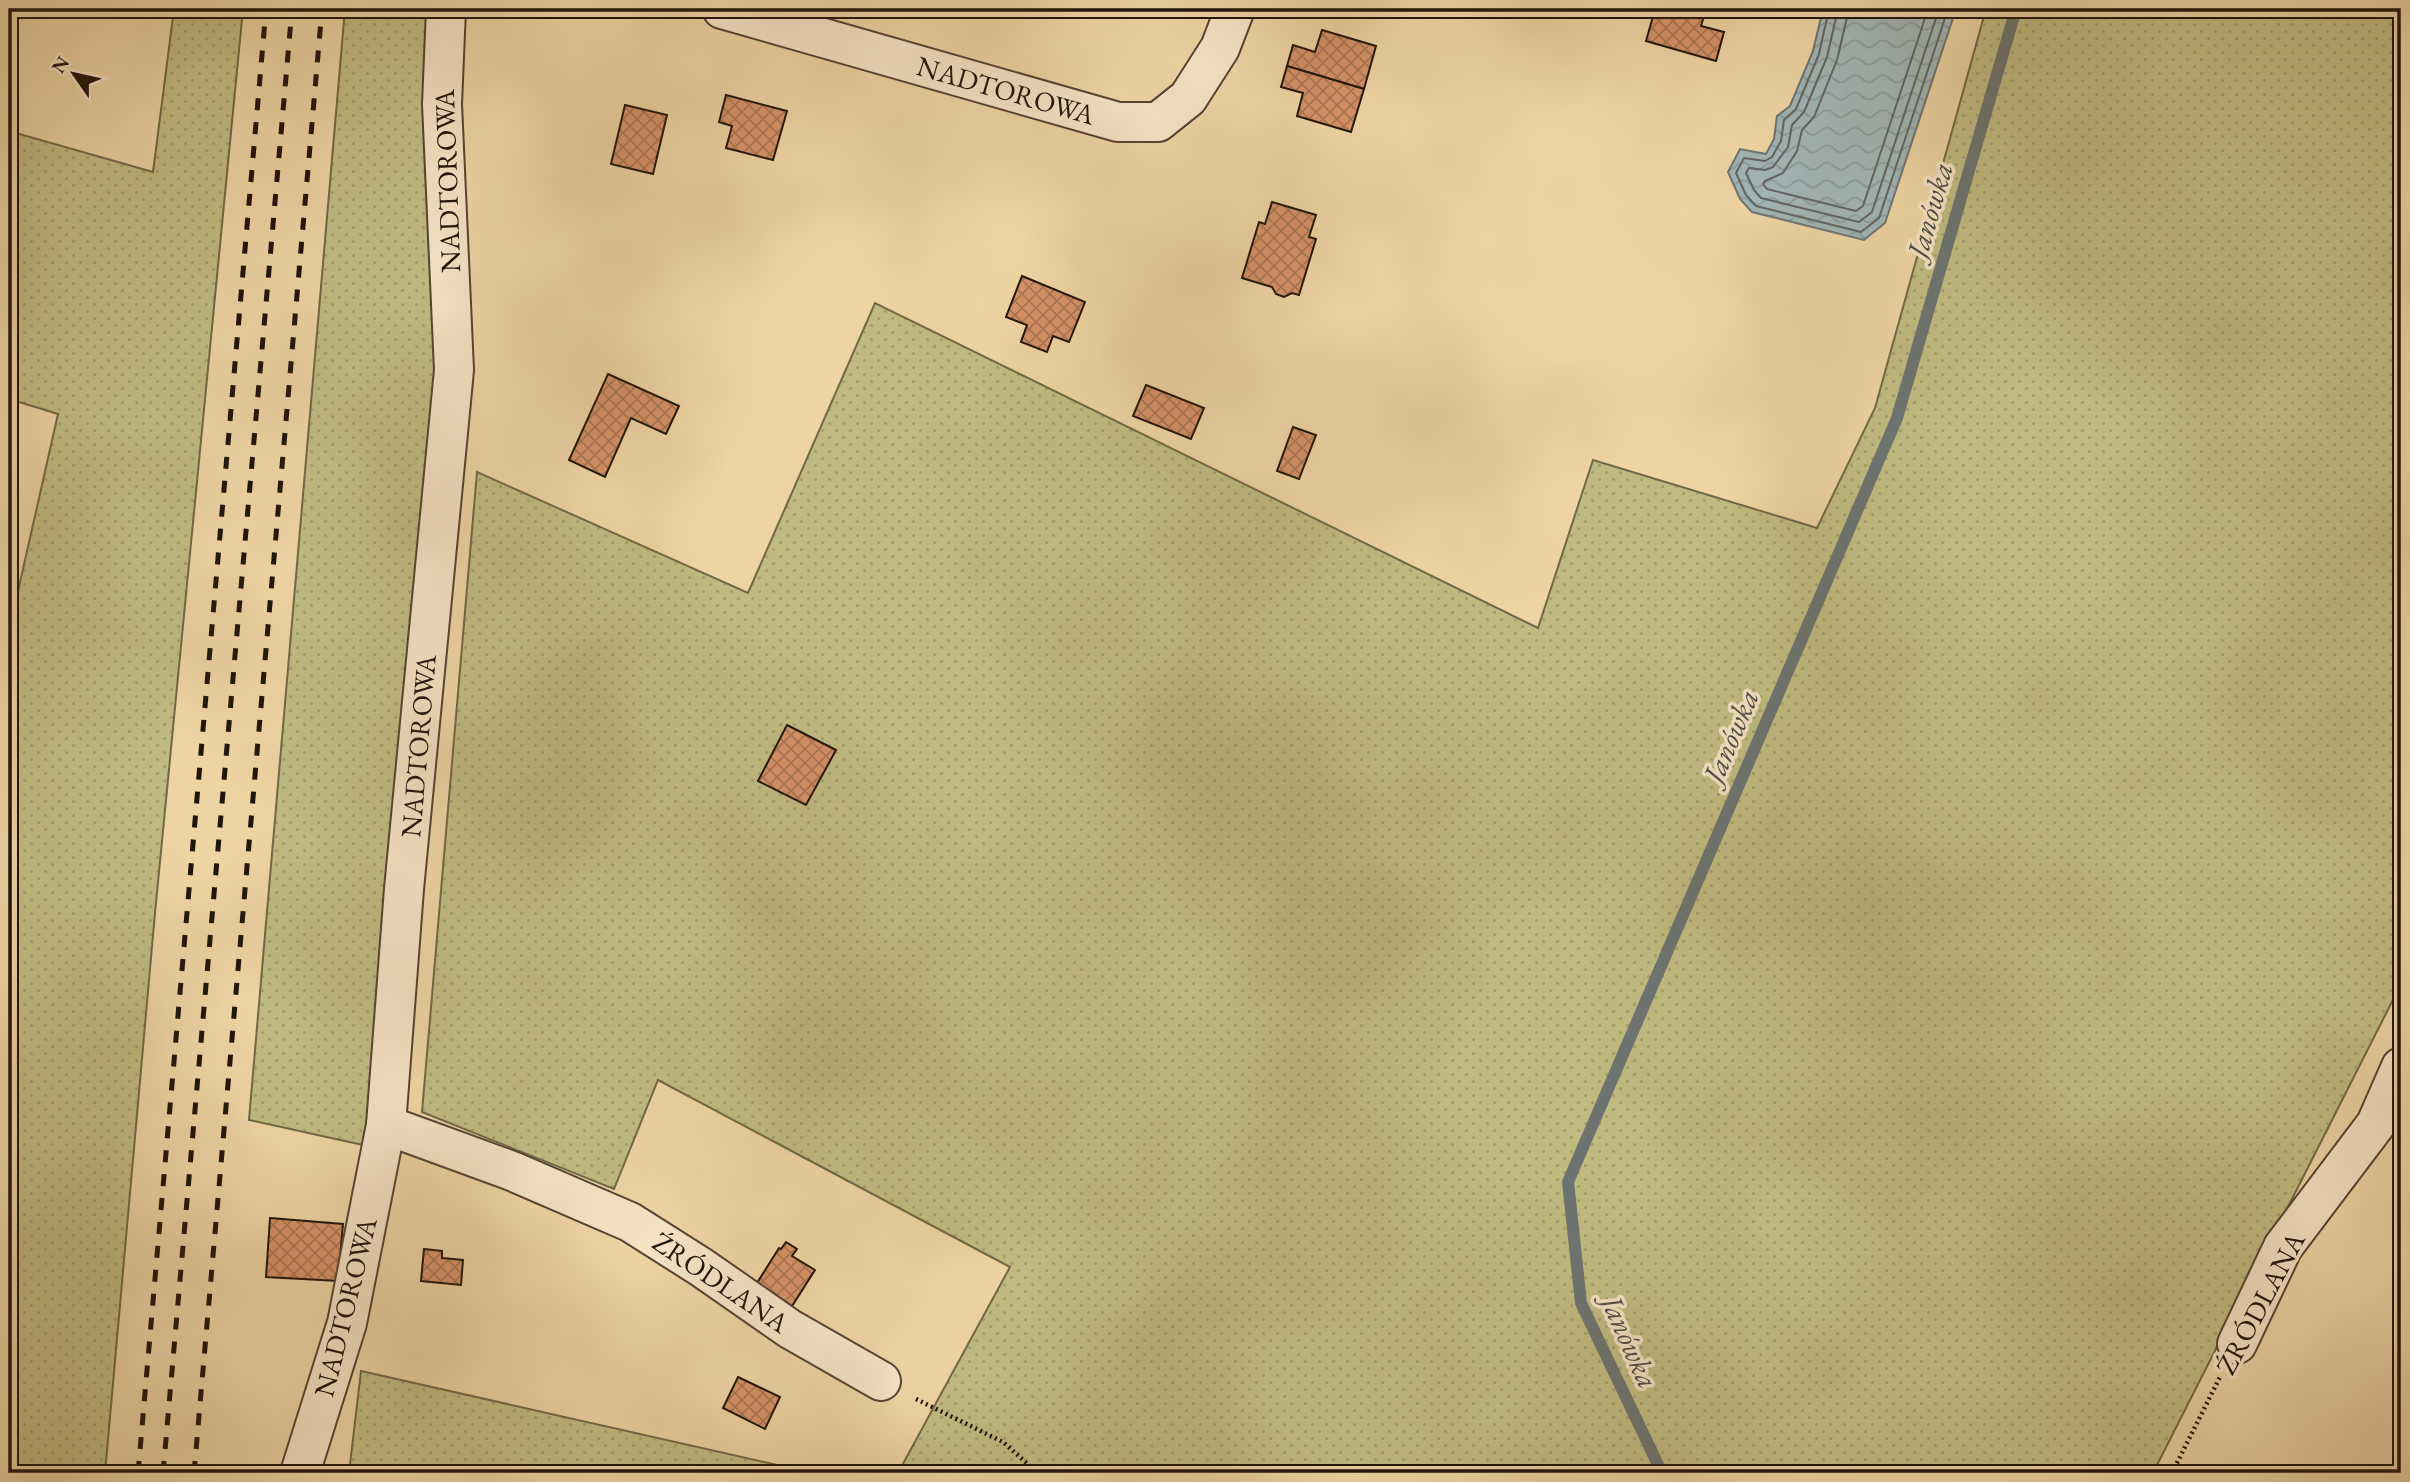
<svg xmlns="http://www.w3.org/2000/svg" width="2410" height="1482" font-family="'EB Garamond',serif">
<defs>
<pattern id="grass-dots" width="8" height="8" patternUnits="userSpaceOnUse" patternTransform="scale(1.75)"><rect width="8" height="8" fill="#c0ba80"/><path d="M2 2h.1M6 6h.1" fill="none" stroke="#a59f6d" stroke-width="1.8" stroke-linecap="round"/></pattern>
<pattern id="water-waves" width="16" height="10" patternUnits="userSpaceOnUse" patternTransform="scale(1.75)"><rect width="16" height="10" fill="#a0b4b3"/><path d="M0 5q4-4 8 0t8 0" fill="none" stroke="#8a9a99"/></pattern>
<pattern id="building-cross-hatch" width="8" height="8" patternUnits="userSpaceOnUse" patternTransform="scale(1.75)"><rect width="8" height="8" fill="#d59166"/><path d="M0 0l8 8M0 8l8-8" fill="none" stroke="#ac7552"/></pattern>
</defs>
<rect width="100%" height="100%" fill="#eed3a3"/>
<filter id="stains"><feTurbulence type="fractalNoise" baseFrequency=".00286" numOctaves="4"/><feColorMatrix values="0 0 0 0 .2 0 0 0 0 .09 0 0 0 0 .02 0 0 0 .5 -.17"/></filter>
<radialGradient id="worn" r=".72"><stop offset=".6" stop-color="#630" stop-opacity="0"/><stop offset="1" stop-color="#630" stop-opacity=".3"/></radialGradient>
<g fill="url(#grass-dots)" stroke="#706846" stroke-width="2">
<path d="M174,9H243L155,913L105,1473H9V631L58,414L9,399V131L153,172Z"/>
<path d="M345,9H434L440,377L372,1147L249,1120Z"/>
<path d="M1986,9H2401V984L2153,1473H898L1010,1267L658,1080L614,1189L422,1112L477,472L748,593L875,303L1538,628L1593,460L1817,528L1875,408Z"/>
<path d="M361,1371L813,1473H349Z"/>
</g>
<path fill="url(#water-waves)" stroke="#6d7470" stroke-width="2" d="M1823,9H1956L1885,223L1864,240L1752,212L1740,199L1728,172L1740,149L1766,154L1774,139L1777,116L1790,106L1813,51Z"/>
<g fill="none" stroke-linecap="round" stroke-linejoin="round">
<g stroke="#606460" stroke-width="2">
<path d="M1829,9L1819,54L1796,109L1784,120L1781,141L1772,157L1765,161L1744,158L1736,173L1746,195L1756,206L1861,232L1879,218L1948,9"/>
<path d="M1838,9L1827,57L1804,112L1792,125L1788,147L1773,167L1765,170L1749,168L1746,173L1754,190L1761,198L1859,222L1872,212L1939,9"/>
<path d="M1849,9L1837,60L1814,117L1802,130L1797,151L1783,173L1765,181L1763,184L1767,189L1856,211L1863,206L1928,9"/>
</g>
<path stroke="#6d7470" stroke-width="12" d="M1662,1473L1581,1303L1568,1182L1897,418L2016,9"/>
</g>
<g fill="url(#building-cross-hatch)" stroke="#20150c" stroke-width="2">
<path d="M1638,9H1706L1701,26L1724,32L1716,61L1646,41L1654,13Z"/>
<path d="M1322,30L1376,46L1364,89L1287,66L1293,45L1315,52Z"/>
<path d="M1287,66L1364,89L1351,132L1297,116L1303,93L1281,87Z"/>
<path d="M726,95L787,111L773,160L726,148L732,126L719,122Z"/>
<path d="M625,105L667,115L653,174L611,164Z"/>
<path d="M1272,202L1316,215L1309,237L1316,239L1299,295L1292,293L1284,297L1276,294L1272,287L1242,278L1259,222L1265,224Z"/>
<path d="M1022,276L1085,302L1069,342L1053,336L1047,352L1021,342L1027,325L1006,317Z"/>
<path d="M608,374L679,406L666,434L631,418L605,477L569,460Z"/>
<path d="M1146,385L1204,408L1191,439L1133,416Z"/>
<path d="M1293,427L1316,435L1299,479L1277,471Z"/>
<path d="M787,725L836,750L806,805L758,781Z"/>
<path d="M270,1218L343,1224L338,1281L266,1277Z"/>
<path d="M786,1242L797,1249L792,1256L815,1270L792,1306L757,1283L779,1248L781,1249Z"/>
<path d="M424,1249L442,1251V1258L463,1260L461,1285L421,1281Z"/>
<path d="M738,1377L780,1397L765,1429L723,1408Z"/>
</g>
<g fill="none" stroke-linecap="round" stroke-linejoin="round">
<defs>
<g id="minor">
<path d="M722,9L1118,122H1158L1188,98L1220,48L1235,9"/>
<path d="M386,1125L512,1171L630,1222L701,1267L790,1329L881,1381"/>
<path d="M2237,1344L2283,1247L2376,1124L2401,1067"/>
<path d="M300,1473L347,1323L386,1125L404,889L454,370L442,104L446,9"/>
</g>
</defs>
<use href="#minor" stroke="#544432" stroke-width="42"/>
<g stroke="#20150c" stroke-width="4.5" stroke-dasharray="2 3.5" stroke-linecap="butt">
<path d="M916,1399L1003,1442L1038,1473"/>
<path d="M2172,1473L2220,1377"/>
</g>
<use href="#minor" stroke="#f4e2c3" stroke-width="38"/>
<g stroke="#20150c" stroke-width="5" stroke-dasharray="12 12" stroke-linecap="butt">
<path d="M138,1473L266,9"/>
<path d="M163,1473L292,9"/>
<path d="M194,1473L322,9"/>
</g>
</g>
<g text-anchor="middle" stroke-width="7" stroke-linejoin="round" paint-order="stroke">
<g font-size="28" fill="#20150c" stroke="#f4e2c3">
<text transform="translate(1006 90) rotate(16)" y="10">NADTOROWA</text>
<text transform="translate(447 181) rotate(-92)" y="10">NADTOROWA</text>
<text transform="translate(418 746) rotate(-85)" y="10">NADTOROWA</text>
<text transform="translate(721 1282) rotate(34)" y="10">ŹRÓDLANA</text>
<text transform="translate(2260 1303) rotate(-62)" y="10">ŹRÓDLANA</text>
<text transform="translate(345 1307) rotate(-76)" y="10">NADTOROWA</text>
</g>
<g font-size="30" font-style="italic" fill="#4d4d46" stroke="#f4e2c3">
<text transform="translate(1930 210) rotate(-74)" y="10">Janówka</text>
<text transform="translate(1731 736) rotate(-67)" y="10">Janówka</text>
<text transform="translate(1630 1342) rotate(66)" y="10">Janówka</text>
</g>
</g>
<rect width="2410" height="1482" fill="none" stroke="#eed3a3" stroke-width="35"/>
<rect x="10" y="10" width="2389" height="1461" fill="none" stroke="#20150c" stroke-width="3.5"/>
<rect x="18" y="18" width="2375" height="1447" fill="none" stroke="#20150c" stroke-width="2"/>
<g transform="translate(74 74) rotate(304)" stroke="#f4e2c3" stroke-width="5" paint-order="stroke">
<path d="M0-5L12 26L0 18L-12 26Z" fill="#20150c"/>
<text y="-10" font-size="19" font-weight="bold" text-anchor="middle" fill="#20150c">N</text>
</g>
<rect width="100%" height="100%" filter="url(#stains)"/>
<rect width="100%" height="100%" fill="url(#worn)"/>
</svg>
